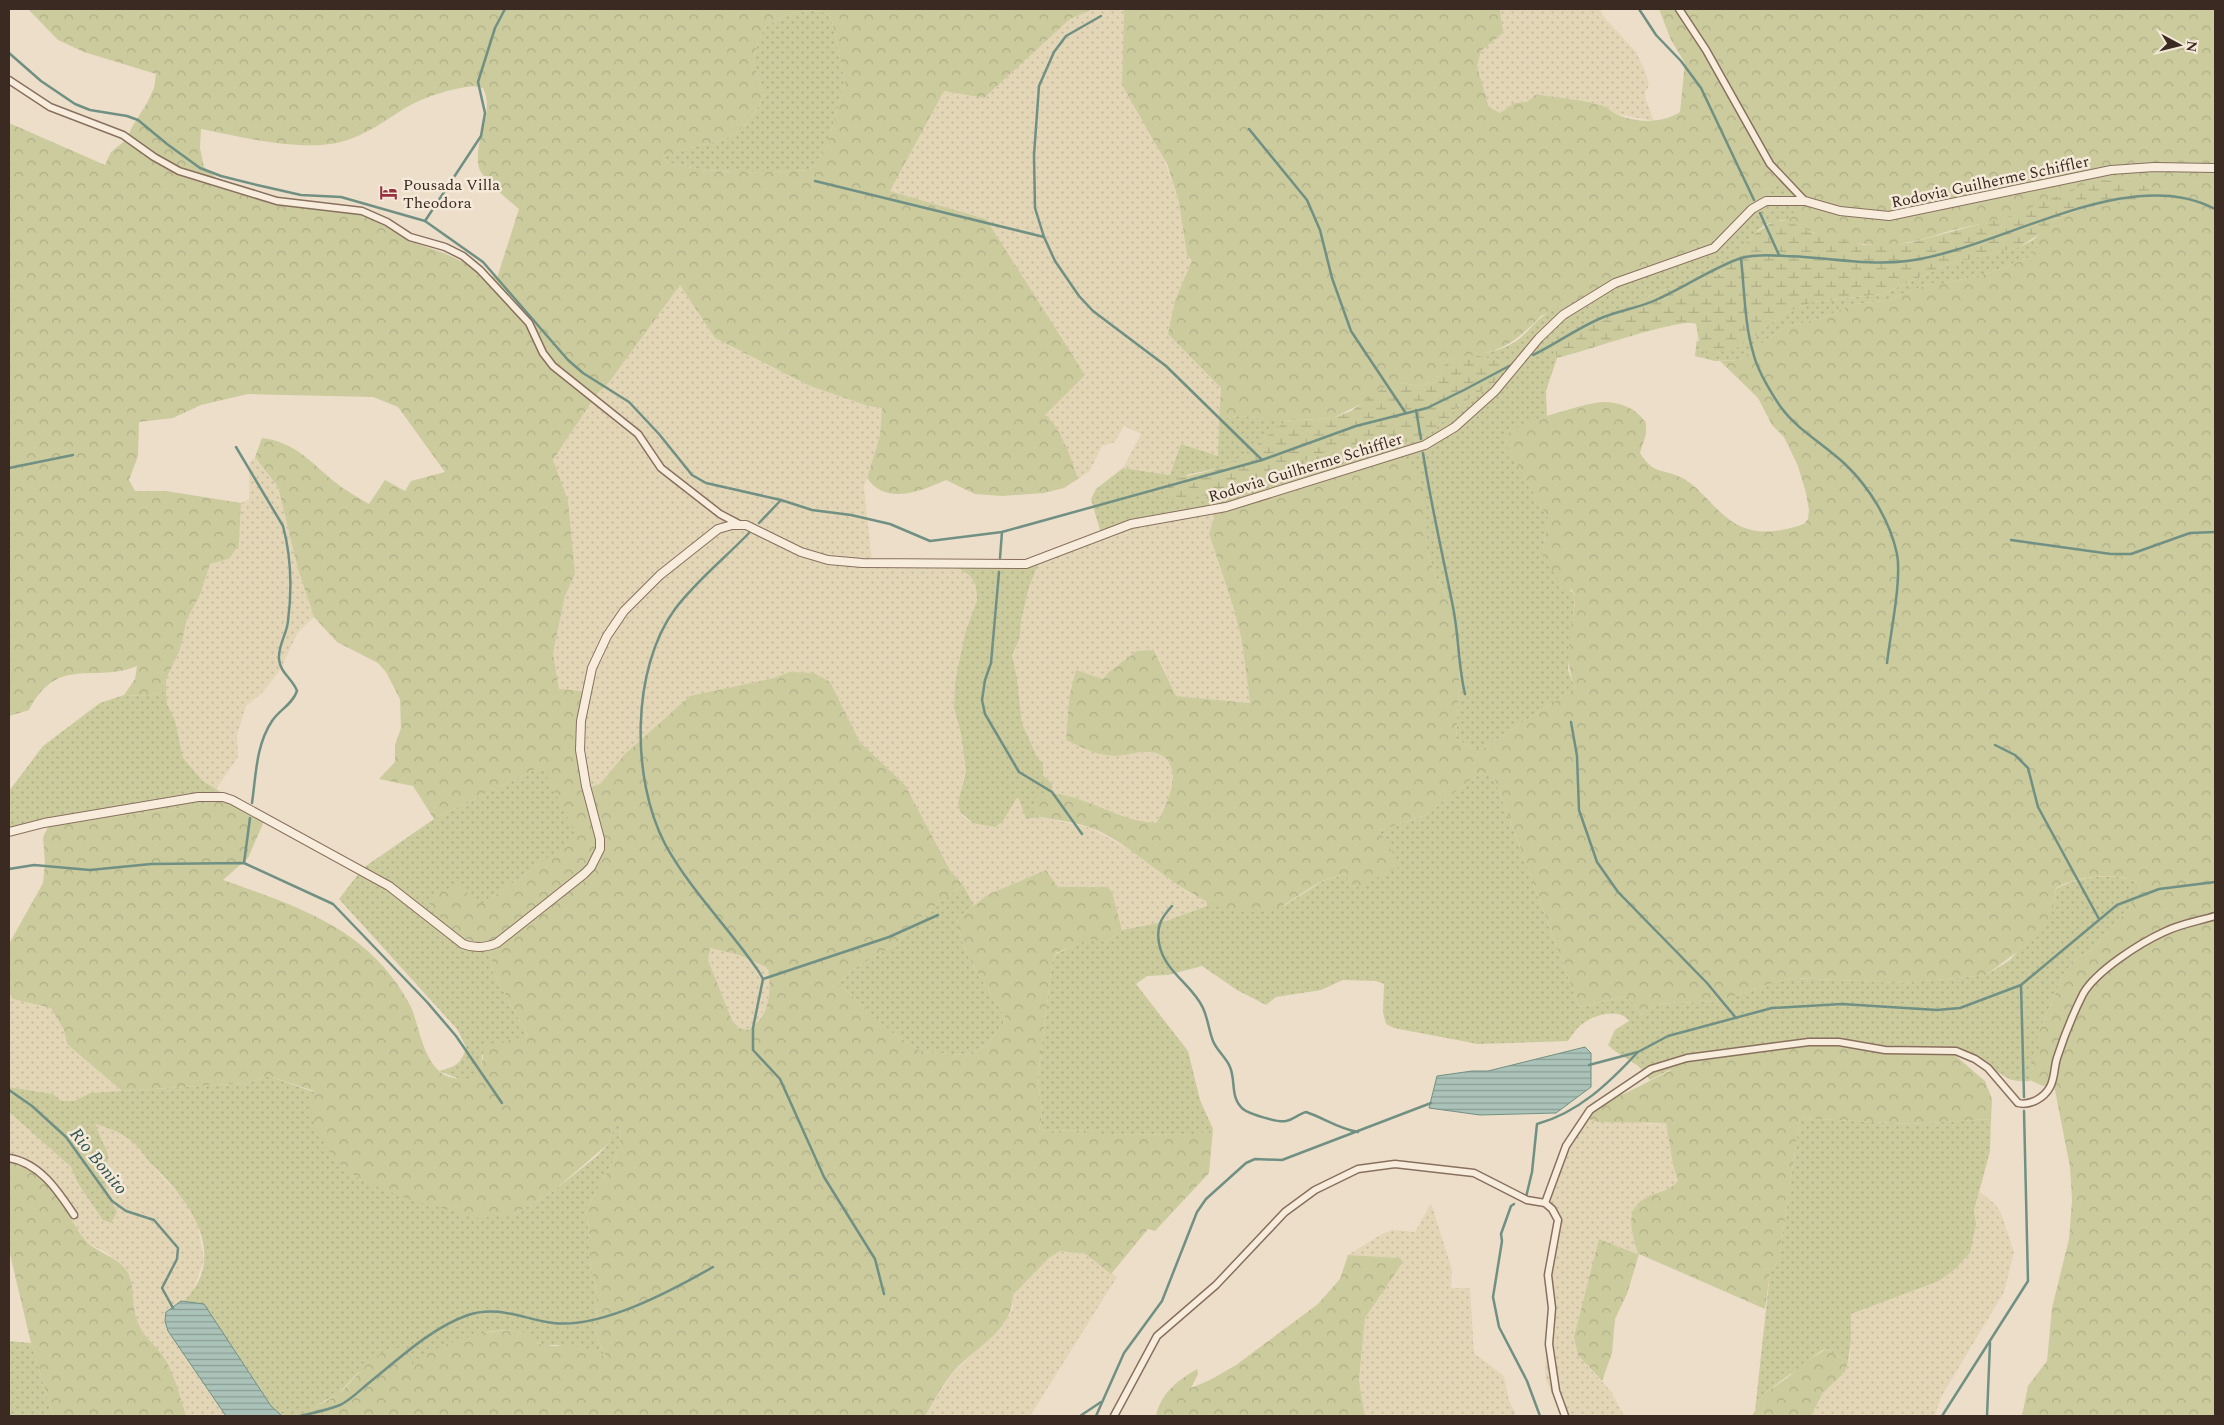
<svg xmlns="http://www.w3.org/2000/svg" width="2224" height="1425" font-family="Spectral,serif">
<defs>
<pattern id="farmland-dots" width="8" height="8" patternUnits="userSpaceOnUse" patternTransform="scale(1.25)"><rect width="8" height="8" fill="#e3d6b7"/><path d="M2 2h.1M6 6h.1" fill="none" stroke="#c4b89d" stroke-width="1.8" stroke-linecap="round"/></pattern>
<pattern id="green-dots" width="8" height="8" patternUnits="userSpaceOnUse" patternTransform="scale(1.25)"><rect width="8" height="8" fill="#cbcb9d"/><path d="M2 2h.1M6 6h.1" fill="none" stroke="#afae87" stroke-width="1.8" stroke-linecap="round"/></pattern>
<pattern id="forest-crowns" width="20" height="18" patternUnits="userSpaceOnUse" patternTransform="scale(1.25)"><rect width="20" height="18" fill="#cbcb9d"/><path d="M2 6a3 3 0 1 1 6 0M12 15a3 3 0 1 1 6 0" fill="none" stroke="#afae87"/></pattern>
<pattern id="wetland-marsh" width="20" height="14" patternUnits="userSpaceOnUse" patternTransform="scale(1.25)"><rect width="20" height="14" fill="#cbcb9d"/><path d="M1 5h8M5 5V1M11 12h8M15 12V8" fill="none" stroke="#afae87"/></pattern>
<pattern id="water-rules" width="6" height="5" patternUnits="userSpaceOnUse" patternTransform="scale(1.25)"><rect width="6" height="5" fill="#aac2b8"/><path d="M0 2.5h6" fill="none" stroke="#8b9e95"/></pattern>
</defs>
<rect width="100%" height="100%" fill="#eddec9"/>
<g fill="url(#farmland-dots)">
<path d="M1094,9H1124L1122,85L1160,148L1179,202L1187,255L1192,261L1175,300L1168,334L1221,388L1218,456L1170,475L1123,468L1141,434L1124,426L1115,442L1102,446L1090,471L1078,479L1065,447L1044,415L1021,277L986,219L890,191L944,91L984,98L1070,19Z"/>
<path d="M1500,9H1600L1603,16L1636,52L1645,71L1649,85L1645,93L1646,100L1654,121L1616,114L1606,107L1536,94L1527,102L1514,103L1500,113L1489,107L1477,66L1481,51L1503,33Z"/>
<path d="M680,284L715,338L810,386L868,406L882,408L880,435L864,487L872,562L958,568L970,576L976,586L977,600L965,633L955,682L954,708L961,734L966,771L962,783L960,812L965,818L973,823L1003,821L1019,795L1026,819L1040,817L1091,828L1139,855L1189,893L1206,899L1208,906L1163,922L1122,930L1112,892L1108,887H1058L1046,870L987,895L974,905L963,885L950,870L905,785L860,742L830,682L790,672L624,755L600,784L591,788L559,689L553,653L565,596L575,574L553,460L596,395L610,381Z"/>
<path d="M255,457L278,487L298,569L314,617L298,632L280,670L262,693L246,706L237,735L238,757L216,789L203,781L183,758L175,720L166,704V679L180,650L187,619L200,595L210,564L229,559L239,545L241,503L249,499V464Z"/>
<path d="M1212,512L1214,517L1209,535L1233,606L1242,641L1250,703L1176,696L1155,650L1123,663L1109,672L1103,679L1076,670L1069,698L1066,740L1107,755L1148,752L1159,754L1170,760L1173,769L1170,795L1156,823H1140L1085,802L1053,794L1052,784L1043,775V763L1037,757L1022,723L1017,678L1012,661V655L1020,638L1021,621L1029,587L1040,560L1088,541L1127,530Z"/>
<path d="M710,948L739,955L768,968L771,994L768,1004L756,1024L748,1030L739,1028L732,1020L708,960Z"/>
<path d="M9,993L13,999L51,1008L64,1030L67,1044L122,1091L90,1093L74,1101H60L53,1094L9,1087Z"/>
<path d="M9,1112L71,1167L78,1185L95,1208L114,1205L106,1189L104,1144L94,1123L113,1129L138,1146L147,1160L187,1203L197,1221L204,1260L192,1293L184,1301L172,1306L166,1312L168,1331L226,1416H186L165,1358L143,1333L138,1323L134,1313L128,1274L107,1253L87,1243L60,1202L9,1156Z"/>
<path d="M1583,1117L1650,1124L1666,1123L1673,1165L1678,1182L1672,1188L1651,1196L1632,1232L1639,1254L1599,1239L1586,1365L1611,1391L1624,1416H1562L1546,1380L1545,1366L1550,1326L1549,1302L1554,1226L1550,1204L1568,1139Z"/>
<path d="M1980,1192L1995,1204L2001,1213L2014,1252L2004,1292L1941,1397L1935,1416H1811L1823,1393L1845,1372L1850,1356L1851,1314L1939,1281L1976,1224L1974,1211Z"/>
<path d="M1431,1203L1452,1269L1451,1288H1470L1474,1353L1504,1376L1509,1401L1517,1416H1365L1359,1380L1365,1318L1403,1262L1400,1258L1348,1255L1382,1234L1393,1230L1415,1232Z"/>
<path d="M1060,1251L1086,1254L1117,1277L1030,1416H925L950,1376L1005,1322L1013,1308V1295L1049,1258Z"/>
</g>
<g fill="url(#green-dots)">
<path d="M817,10L828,14L832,22L845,82L827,146L810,170C761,173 713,175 666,162L663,157C711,135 736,155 764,95L753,60L759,38L767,25L794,13Z"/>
<path d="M1783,175L1804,198L1788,221C1756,215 1740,258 1718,274C1702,285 1678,285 1660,291C1644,297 1632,310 1617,316C1595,325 1573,330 1553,343L1557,358L1546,391L1547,417L1524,424L1503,439L1548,518L1542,555L1575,596L1568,670L1575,688L1482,749H1473L1456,739L1461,649L1450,602L1435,575L1427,550V537L1212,512L1165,521L1102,537L1091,499L1096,489L1123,468L1170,475L1181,444L1218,456L1219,419L1238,416L1286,421L1241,457L1225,467L1186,475L1210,495L1241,491L1313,457L1347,449L1411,442L1435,429L1459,405L1500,380L1508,363L1475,355C1491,352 1506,349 1519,339C1534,327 1536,318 1555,309L1718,238L1753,208Z"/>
<path d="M2033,240L2038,248L2028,258L1989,273L1946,283H1931L1885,301L1853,304L1822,318L1785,327L1739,360L1715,361L1695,356L1697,338V341L1736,348L1753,338L1783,314L1813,302L1883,294L1946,265L2019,247Z"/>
<path d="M1040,560L1029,587L1021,621L1020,638L1012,655L1017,678L1022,723L1037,757L1043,763V775L1052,784L1053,794L1047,793L1035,804L1040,817L1026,819L1018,796L1003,821L995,827L973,823L960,812L958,803L966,771L961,734L954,708L955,682L965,633L977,600L976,586L970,576L958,568C986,568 1014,571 1040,560Z"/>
<path d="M166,691L167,704L175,720L183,758L203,781L216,789L208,804L84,821L51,822L48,827L26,828L9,832V791L43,746L100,703L124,695L148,696Z"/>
<path d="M542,766L578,837L483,904L464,948L488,952L491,958L493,972L528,1036L482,1055L481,1068L474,1079L462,1080L439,1071C455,1067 462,1064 466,1047L457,1029L339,899L363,868L434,819Z"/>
<path d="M1492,772L1579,1007L1628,996L1641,1015L1656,1004L1721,1001L1775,982L1793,978L1903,983L1986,975L2010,960L2053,910L2056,889C2077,876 2114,872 2137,882V899L2091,951L2077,957L2063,976L2040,1029V1052L2034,1063L2030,1081C2010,1082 2009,1079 1993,1069C1984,1063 1974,1059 1965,1052L1669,1070L1650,1080C1637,1059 1623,1060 1608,1045L1615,1030L1629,1021C1620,1007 1592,1015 1581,1025C1576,1029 1572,1035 1568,1041L1478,1044L1394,1028L1386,1024L1383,1012L1384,984L1376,981L1343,980L1321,990L1276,997L1266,1005L1237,990L1202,966L1168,975L1147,976L1136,984L1188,1051L1200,1100L1213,1129L1199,1134L1102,1135L1098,1130L1039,1131L1042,1114L1038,1077L1052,963L1056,954L1090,938L1107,942L1122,930L1163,922L1207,906L1206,899L1233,910L1285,905L1323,881L1345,874L1355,888L1379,831L1426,815L1477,775Z"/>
<path d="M963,885L974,905L957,919C961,954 987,986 1005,1017L1003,1024L987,1045L966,1055L922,1052L891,1032L838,983L858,966L895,945L922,916Z"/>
<path d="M269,1076L314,1092C326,1139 322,1154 365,1182L513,1215L552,1192L597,1156L608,1144L617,1121L621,1128L620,1143L614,1160L586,1210L590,1240V1262L597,1294L596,1335L606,1359L557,1345H543L533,1341L522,1332L508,1330L492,1331L454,1343L413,1370L359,1372L337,1395L324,1401L304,1416H282L271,1406L204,1304L184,1301C231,1254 187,1197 150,1163C145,1158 143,1152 138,1147C126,1135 111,1128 95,1124L108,1154L106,1189L117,1212L111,1223L103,1220L78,1184L71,1167L9,1112V1087L53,1094L61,1101H74L90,1093L248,1083Z"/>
<path d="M1800,1118L1911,1124L1991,1119L1990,1151L1974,1211L1976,1224L1970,1253L1955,1269L1939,1281L1851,1314V1340L1848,1362L1826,1349L1821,1351L1765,1393L1755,1411L1770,1273L1779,1259Z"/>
<path d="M9,1341L31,1343L53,1416H9Z"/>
</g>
<g fill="url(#forest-crowns)" fill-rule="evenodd">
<path d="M28,9H1094L1070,19L984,98L944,91L890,191L986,219L1085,375L1045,415C1059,424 1073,462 1078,479L1064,488L1044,493L1002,496L975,494L946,480C921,491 886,506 867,478L880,435L882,408L868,406L810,386L715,338L680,285L610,381L596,395L553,460L568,501L575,574L565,596L553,653L559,689L591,692C585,725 580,756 591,787L600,784L624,755L690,696L774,678L790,672L814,673L830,682L860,742L905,785L950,870L963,885L922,916L895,945L858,966L838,983L891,1032L922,1052L966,1055L987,1045L1003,1024L1005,1017C987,986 961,954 957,919L987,895L1046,870L1058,887H1108L1112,892L1122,930L1107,942L1090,939L1056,953L1052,963L1038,1077L1042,1114L1039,1131L1098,1130L1102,1135L1199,1134L1213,1129L1209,1173L1155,1231L1148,1229L1111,1274L1086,1254L1060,1251L1049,1258L1013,1295C1013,1333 970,1349 949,1377C940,1389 933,1403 925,1416H304C313,1406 329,1401 339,1393C360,1376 374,1346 404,1348L412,1360L413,1369C419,1361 426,1354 436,1349C454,1340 502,1325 521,1332C529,1335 534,1344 544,1345C559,1347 574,1345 589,1349C595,1350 601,1355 606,1358L596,1335L597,1294L590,1262V1240L586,1210L614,1160L620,1142L621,1128L617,1122L608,1144L552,1192L513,1215L478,1218L411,1200L365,1182L344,1169L328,1150L316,1127L309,1105L314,1091L269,1076L248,1083L122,1091L67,1044L64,1030L51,1008L13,999L9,993V944L43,883L45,863L43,837L51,822L84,821L207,804L216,789L265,819L248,858L223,880C288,903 356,924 397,984C402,991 407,999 411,1007C419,1026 422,1054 438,1070C446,1079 462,1080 473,1079L481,1068L485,1045L528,1036L493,972L491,958L488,952L465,948L427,900L456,885L483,904L577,837L542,766L434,819L413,786L379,779L395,762V745L401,728L400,699L386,672L378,663L337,642L314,617L298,569L278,487L255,457L262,438C296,442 311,463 336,483C346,491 358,497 369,504L385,480L405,491L411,481L445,472L398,407L373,397L248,394L201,405L173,418L139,422L138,456L129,480L135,491H166L241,503L239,545L229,559L210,564L200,595L187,619L180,650L166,679V691L148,696L124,695L135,679L137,666C94,684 58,654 29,710L9,716V123L105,165L111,152L127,139L132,127L147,103L154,88L156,74L84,52L58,40ZM817,10L828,14L832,22L845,82L827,146L810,170C761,173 714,175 666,162L663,157C711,135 736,155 764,95L753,60L759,38L767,25L794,13ZM473,86L483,88C496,114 472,141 479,168C482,178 510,202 519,209L497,278L444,253L409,241L374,219L351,211L275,204L229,189L204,167L200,148L201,129C242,137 300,152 341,142C364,136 385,121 405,108C426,96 450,89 473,86ZM710,948L739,955L768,968C771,993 771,1014 748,1030L739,1028L732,1020L708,960Z"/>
<path d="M1124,9H1500L1503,33L1481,51L1477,66L1489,107L1500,113L1514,103L1527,102L1536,94C1556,98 1588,100 1606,107C1609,109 1612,112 1616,114C1636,123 1661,124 1680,112L1685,63L1671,40L1659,9H2215V1416H2022L2028,1386L2047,1361L2052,1308L2069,1239L2072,1200L2070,1167L2054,1085L2043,1086L2030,1080L2034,1063L2040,1052L2037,1040L2040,1029L2063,976L2077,957L2091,951L2137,899V882C2114,872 2077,876 2056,888L2053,910L2041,934L1986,975L1903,983L1793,978L1775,982L1721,1001L1656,1004L1641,1015L1628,996L1579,1007L1492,772L1477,775L1426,815L1379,831L1401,866L1355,888L1345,874C1338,876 1330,878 1323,881C1301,891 1284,911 1259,912C1191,915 1149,852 1092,828C1076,822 1056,820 1040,817L1035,804L1038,794C1077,788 1116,822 1156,823C1170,802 1188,755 1149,752C1135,751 1120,758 1106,755C1092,753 1078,745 1066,740L1069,698L1076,670L1103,679L1109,672L1137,651L1154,650L1176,696L1250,703L1242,641L1233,606L1209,534L1214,518L1212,512L1403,456L1416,472L1426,495L1427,550L1435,575L1457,615L1461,649L1456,739L1473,749H1482L1575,688C1561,650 1574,632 1575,596L1572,590L1564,588L1542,555L1548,518L1502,438C1509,433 1517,427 1525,423C1538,418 1591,402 1603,402C1621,402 1636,408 1646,423V434L1640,453C1655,477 1663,467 1684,479C1696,486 1706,498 1716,508C1743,536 1768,536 1804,524L1808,519L1809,510L1806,493L1798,466L1784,437L1772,425L1758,398L1720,361L1739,360L1785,327L1822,318L1853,304L1885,301L1931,283H1946L1989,273L2028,258L2038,248L2033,240L2055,219L2084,208L2134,202L2153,188C2095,170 2075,192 2023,212C2002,220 1980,224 1957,229C1941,233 1926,239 1910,242C1869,250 1824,241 1788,221L1803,198L1783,176L1753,208L1718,238L1541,316C1508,350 1495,354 1448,359L1434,382L1420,386L1402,383L1333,418L1283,421L1238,416L1219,419L1221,388L1168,334L1175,300L1192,261L1187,255L1179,202L1167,164L1122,85Z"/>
<path d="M1784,1044L1950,1051L1985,1081L1992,1099L1991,1119L1911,1124L1800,1118L1779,1259L1770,1273L1765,1309L1639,1254L1627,1294L1615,1319L1612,1353L1602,1381L1578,1355L1574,1337L1599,1239L1638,1254C1631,1228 1622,1206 1654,1194C1664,1191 1671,1189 1678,1181L1673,1165L1666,1123L1597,1122L1583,1117L1602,1103L1628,1092L1687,1062Z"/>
<path d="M9,1156C39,1155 69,1218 85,1240C94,1252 121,1257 129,1275C135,1290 131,1308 138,1323C144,1338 157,1346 165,1359C175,1376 180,1397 186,1416H53L31,1343L9,1250Z"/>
<path d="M1348,1255L1400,1258L1403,1262L1365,1318L1359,1380L1365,1416H1156C1161,1393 1177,1381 1197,1369L1198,1374L1191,1388L1210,1380L1236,1365L1318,1304L1340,1279Z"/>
<path d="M1826,1349L1848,1362L1845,1372L1823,1393L1811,1416H1752L1765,1393L1787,1378L1801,1365Z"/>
</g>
<g fill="url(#wetland-marsh)">
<path d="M2101,180L2133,182L2153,188L2152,196L2144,201L2083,208L2055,219L2046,230L2019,247L1946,265L1883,294L1813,302L1783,314L1753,338L1736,348L1708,354C1697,346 1699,337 1696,324C1680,317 1582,353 1557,358L1553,343L1565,335L1619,315L1638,302L1660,291L1719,274L1753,235L1774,221H1788L1813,233L1864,245L1909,243L2014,215L2075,188Z"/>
<path d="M1475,355L1509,363V371L1500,380L1459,405L1435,429L1411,442L1347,449L1313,457L1241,491L1172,500L1163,494L1165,486L1172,480L1225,467L1241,457L1286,421L1333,418L1351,411L1383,388L1402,383L1420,386L1434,382L1448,359Z"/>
</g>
<g fill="url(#water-rules)" stroke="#709084">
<path d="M1585,1047L1591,1053V1087L1556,1113L1480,1115L1429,1108L1437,1076L1472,1071H1488Z"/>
<path d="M181,1301L204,1304L271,1406L282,1416H226L168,1331L165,1321L166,1312Z"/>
</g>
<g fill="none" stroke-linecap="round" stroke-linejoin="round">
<g stroke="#709084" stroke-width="2.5">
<path d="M1639,9L1656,35L1681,61L1701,88L1754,200"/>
<path d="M1101,16L1066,36L1054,52L1039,86L1034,155L1035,208L1044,237L1055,261L1079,296L1093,311L1166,366L1262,460"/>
<path d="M9,53L41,81L75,104L90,110L127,116L138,120L167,144L200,168L221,176L257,185L301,195L341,197L425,221L483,262L568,360L583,373L629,402L659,434L692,475L706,483L781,500L812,510L851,515L890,524L930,541L1002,532L1262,460L1356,426L1427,408L1464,390L1511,365"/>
<path d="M1249,129L1307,200L1320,230L1332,278L1351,331L1405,412"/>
<path d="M815,181L1044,237"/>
<path d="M1760,213L1779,255"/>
<path d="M425,221L481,136L485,113L478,82L495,28L505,9"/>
<path d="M1741,258C1744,286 1745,327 1753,352C1757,370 1770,391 1780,406C1797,430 1824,444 1845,464C1870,488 1890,521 1897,554C1902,580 1890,635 1887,663"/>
<path d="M1533,355C1556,344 1576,329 1599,319C1619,310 1641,308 1660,298C1684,287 1717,266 1741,258C1756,254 1772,255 1786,256C1826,257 1867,266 1907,261C1998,250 2129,162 2215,209"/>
<path d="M1416,410L1421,439"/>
<path d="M236,447L283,526C291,556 292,590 288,621C287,634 278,645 279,659C280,673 293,679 297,691C292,705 280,709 272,721C256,745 256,775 252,803"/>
<path d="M1423,453C1431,505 1443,556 1453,607C1459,636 1458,665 1465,694"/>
<path d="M9,468L73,455"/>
<path d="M759,523L781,500"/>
<path d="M749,533C725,558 696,581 675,609C631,669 631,779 665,844C690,890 730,929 759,972L763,979L753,1028V1050L780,1079L824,1177L875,1259L884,1294"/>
<path d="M2011,540L2111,554H2131L2190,533L2215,532"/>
<path d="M1000,558L1002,532"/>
<path d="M999,572L991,663L985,680L982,700L985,714L1019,772L1052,792L1082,834"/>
<path d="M1571,722L1577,756L1579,810L1597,862L1618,892L1707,983L1736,1018"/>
<path d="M1995,745L2015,755L2028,768L2038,807L2099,919"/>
<path d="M244,863L250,818"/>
<path d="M9,869L34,865L90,870L151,864L244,863L333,904L427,1002L456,1036L502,1103"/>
<path d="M1172,906C1161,918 1156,927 1159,943C1164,972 1192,984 1203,1008C1208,1019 1209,1031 1213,1041C1217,1051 1226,1057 1230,1067C1236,1081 1230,1098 1243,1109C1249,1114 1279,1123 1286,1121C1292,1120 1299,1114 1306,1112C1324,1118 1339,1129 1358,1132"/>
<path d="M763,979L889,937L938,915"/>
<path d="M2021,985L2024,1097"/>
<path d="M1589,1065L1638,1052L1668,1036L1772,1008L1842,1004L1937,1010L1960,1008L2021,985L2117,905L2159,889L2215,882"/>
<path d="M9,1090L32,1106L66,1137L112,1201L126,1211L154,1220L178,1248L177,1259L162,1288L173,1308"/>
<path d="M1526,1197L1532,1172L1537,1124C1578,1113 1609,1083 1637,1053"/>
<path d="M1514,1204L1511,1206L1501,1234L1502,1241L1493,1297L1499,1327L1527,1381L1540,1416"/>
<path d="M300,1416C313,1413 328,1410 340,1405C351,1400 361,1389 370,1382C400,1358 431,1328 468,1315C498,1305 524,1319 553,1323C601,1329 673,1290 713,1267"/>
<path d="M1080,1416L1101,1402"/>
<path d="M1096,1416L1124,1353L1162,1301L1197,1212L1206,1199L1246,1163L1255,1159L1282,1160L1431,1103"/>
<path d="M1942,1416L2028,1281L2024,1111"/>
<path d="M1987,1416L1990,1343"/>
</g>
<defs>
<g id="minor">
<path d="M1679,9L1706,50L1770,164L1805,201"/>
<path d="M9,80L50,107L123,135L154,157L179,171L277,201L362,211L387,222L410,237L445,247L463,256L480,270L529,323L543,353L553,366L638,434L661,468L720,514L739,524"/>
<path d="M9,1158C40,1163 58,1191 74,1215"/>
<path d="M1545,1203L1566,1146L1590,1110L1651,1069L1687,1058L1809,1042H1839L1885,1050L1956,1051L1975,1059L1988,1068L2018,1103C2030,1106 2044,1098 2050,1087C2055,1078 2054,1067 2057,1058C2064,1036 2073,1014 2083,994C2096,971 2140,943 2164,932C2180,924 2199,921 2215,916"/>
<path d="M1114,1416L1157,1336L1216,1285L1285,1212L1315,1190L1358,1169L1395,1164L1474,1173L1527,1200L1545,1203L1552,1209L1558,1220L1548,1275L1552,1308L1549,1344L1556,1391L1565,1416"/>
</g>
<path id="tertiary" d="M9,832L44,823L198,797H223L232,800L389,886L463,944C475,949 485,948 497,943L584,874L591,867L600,849V839L586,786L580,750L581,721L592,668L607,636L624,611L660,575L718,529L732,525H746L801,552L828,560L862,563L1026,564L1131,524L1226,507L1425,445L1455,427L1495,391L1539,338L1563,315L1615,283L1714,248L1752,209L1766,201H1805L1840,211L1889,216L2111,170L2154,167L2215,168"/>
</defs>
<use href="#minor" stroke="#89705e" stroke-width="9"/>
<use href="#tertiary" stroke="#89705e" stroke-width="10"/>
<use href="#minor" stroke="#f8eddd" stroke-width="6"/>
<use href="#tertiary" stroke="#f8eddd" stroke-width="8"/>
</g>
<defs>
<symbol id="hotel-bare" viewBox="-9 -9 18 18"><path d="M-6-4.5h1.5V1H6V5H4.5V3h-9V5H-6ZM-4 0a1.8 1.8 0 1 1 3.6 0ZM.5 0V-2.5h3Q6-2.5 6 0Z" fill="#96313e" stroke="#f5e9d9" stroke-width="2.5" paint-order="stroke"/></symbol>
</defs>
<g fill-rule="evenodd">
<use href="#hotel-bare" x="376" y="180" width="25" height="25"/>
</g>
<g text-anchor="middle" stroke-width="5" stroke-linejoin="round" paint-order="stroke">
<g font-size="16" fill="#3a2a21" stroke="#f5e9d9">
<text transform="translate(1990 181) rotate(-12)" y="6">Rodovia Guilherme Schiffler</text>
<text transform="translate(1305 467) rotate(-17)" y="6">Rodovia Guilherme Schiffler</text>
</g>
<g font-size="16" fill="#3a2a21" stroke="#f5e9d9" text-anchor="start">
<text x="403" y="190">Pousada Villa<tspan x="403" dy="18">Theodora</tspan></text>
</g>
<g font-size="18" font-style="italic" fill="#315952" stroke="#f5e9d9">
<text transform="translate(99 1161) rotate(51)" y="6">Rio Bonito</text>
</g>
</g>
<rect width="2224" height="1425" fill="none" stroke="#3a2a21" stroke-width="20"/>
<g transform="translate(2179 45) rotate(97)" stroke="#f5e9d9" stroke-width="4" paint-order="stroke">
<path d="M0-4L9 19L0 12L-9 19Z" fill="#3a2a21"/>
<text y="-8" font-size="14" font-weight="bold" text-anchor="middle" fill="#3a2a21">N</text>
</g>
</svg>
